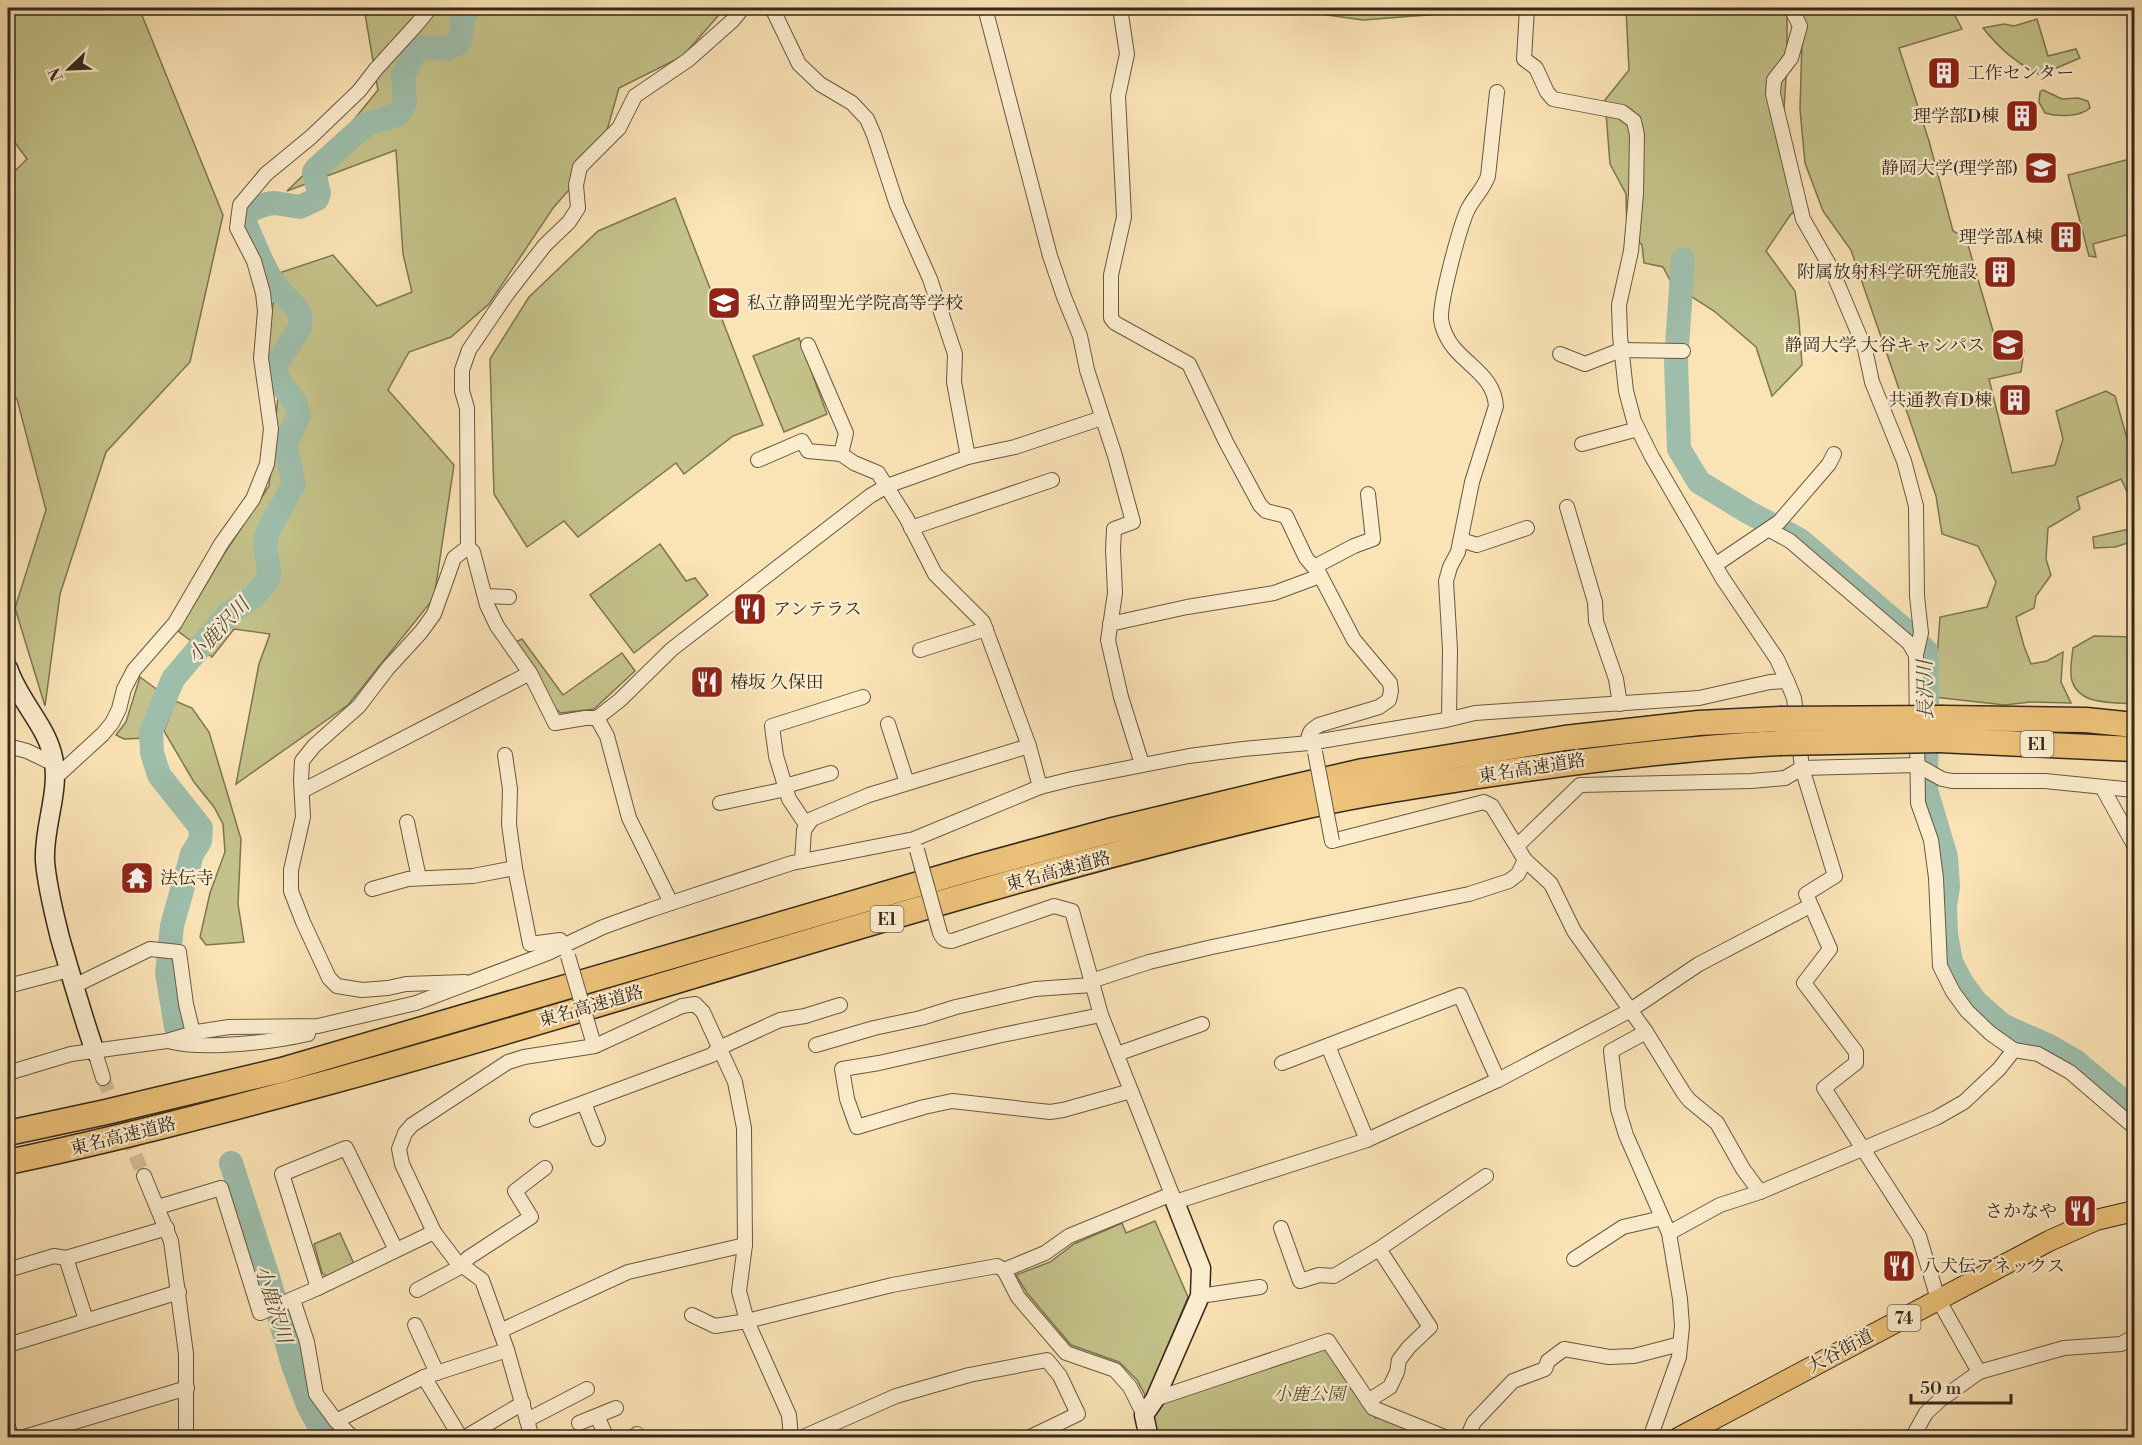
<svg xmlns="http://www.w3.org/2000/svg" width="2142" height="1445" font-family="'Libre Bodoni','Noto Serif JP',serif">
<rect width="100%" height="100%" fill="#fae3b5"/>
<filter id="stains"><feTurbulence type="fractalNoise" baseFrequency=".00333" numOctaves="4"/><feColorMatrix values="0 0 0 0 .2 0 0 0 0 .09 0 0 0 0 .02 0 0 0 .5 -.17"/></filter>
<radialGradient id="worn" r=".72"><stop offset=".6" stop-color="#630" stop-opacity="0"/><stop offset="1" stop-color="#630" stop-opacity=".3"/></radialGradient>
<g fill="#c4c28a" stroke="#7c7652" stroke-width="1.5">
<path d="M8,8H139L223,215L190,362L106,452L60,594L45,706L15,608L46,510L17,399L8,389V178L27,159L8,133Z"/>
<path d="M364,8H725L683,56L619,88L600,155L553,208L489,304L451,337L409,352L388,390L454,465L434,598L348,705L236,784L259,664L270,634L234,629L212,657L178,631L224,554L269,486L278,396L268,352L270,320L279,273L333,255L377,306L412,292L403,254L396,150L287,191L330,149L378,90Z"/>
<path d="M1294,8H1455L1453,13L1363,20L1298,11Z"/>
<path d="M1626,8H1786L1787,10V63L1784,109L1788,167L1802,208L1791,214L1766,251L1795,291L1799,320L1802,365L1772,396L1756,347L1714,311L1672,284L1663,267L1644,263L1642,245L1627,230L1626,194L1610,164L1605,100L1629,70Z"/>
<path d="M1803,8H1951L1962,29L1899,48L1929,141L1953,231L1966,238L2000,355L2024,350L2021,372L1989,379L2012,473L2055,465L2063,439L2056,411L2106,391L2115,396L2134,463V495L2129,496L2121,479L2077,497L2080,509L2048,528L2046,559L2051,575L2036,596L2034,608L2016,617L2024,646L2031,664L2047,661L2063,652L2061,682L2071,703L2030,702L2005,705L1934,697L1940,617L1987,607L1996,582L1978,546L1942,534L1936,496L1851,250L1823,211L1805,163L1800,109Z"/>
<path d="M2037,19L2048,56L2076,49L2080,58L2040,75C2016,63 2000,49 1983,28L2004,24L2014,26Z"/>
<path d="M2043,90L2062,99L2078,98L2088,101L2090,108C2080,117 2058,117 2045,113L2039,102L2040,92Z"/>
<path d="M2134,158V233L2093,244L2096,257L2089,256L2068,175Z"/>
<path d="M675,198L763,425L733,436L684,474L676,463L578,537L564,521L527,547L494,494L490,359L529,297L598,231Z"/>
<path d="M799,338L827,414L784,432L753,356Z"/>
<path d="M2134,528V541L2115,547L2094,548L2093,537Z"/>
<path d="M660,544L686,581L695,578L708,595L634,653L590,595Z"/>
<path d="M2094,636L2134,637V704C2113,702 2080,706 2072,681C2069,672 2072,658 2073,648Z"/>
<path d="M522,639L563,695L622,653L635,671L594,709L561,713L554,708L534,667L516,642Z"/>
<path d="M140,677L163,694L146,738L124,739L116,735L126,722Z"/>
<path d="M175,701L192,708L209,732L241,839L238,904L244,942L206,945L200,937L210,893L225,852L223,824L214,807L194,782L164,731Z"/>
<path d="M1155,1221L1188,1297L1146,1397L1137,1380L1119,1362L1071,1345L1027,1293L1016,1275L1050,1262L1074,1244L1122,1223L1126,1233Z"/>
<path d="M340,1233L354,1264L328,1277L322,1273L314,1244Z"/>
<path d="M1323,1344L1342,1364L1375,1418L1384,1417L1434,1437L1155,1438L1153,1408L1162,1401Z"/>
</g>
<g fill="none" stroke-linecap="round" stroke-linejoin="round">
<g stroke="#9ebeab" stroke-width="24">
<path d="M1683,259L1676,361L1679,449L1699,482L1748,512L1800,540L1906,631L1926,651L1927,696L1926,790L1946,857L1948,887L1945,906L1946,934L1951,962L1962,983L1976,1002L2002,1025L2049,1046L2075,1061L2134,1110"/>
<path d="M176,1027L167,973L172,926L192,854L200,841L201,828L159,775L152,753L151,731L173,679L228,614L253,597L268,580L269,572L265,543L268,531L294,484L285,445L299,415L295,402L279,382L275,366C279,359 299,330 300,327C303,308 291,304 281,292C264,273 255,244 244,221L250,210L267,204L275,203L300,207L317,199L319,193L314,172L317,168L366,124L397,115L403,108L405,100L403,76L416,50L426,47L446,49L459,43L462,31V14L470,8"/>
<path d="M231,1163L269,1280L293,1365L308,1405L319,1426L331,1438"/>
</g>
<path stroke="#d3be96" stroke-width="14" stroke-dasharray="14 7" stroke-linecap="butt" d="M103,1078L144,1176"/>
<defs>
<g id="street">
<path d="M772,8L799,64L820,84L852,103L867,119L874,135L897,205L930,279L955,354L954,382L968,457"/>
<path d="M985,8L1050,256L1064,297L1080,336L1087,370L1115,456L1133,522L1114,529L1113,550L1115,593L1108,640L1121,697L1142,764"/>
<path d="M1120,8L1127,54L1118,96L1124,217L1111,275V318L1115,323L1189,364L1226,442L1260,505L1266,511L1286,516L1306,558L1319,573L1354,640L1390,683L1391,691L1389,700L1379,707L1319,725C1311,730 1307,733 1309,743"/>
<path d="M1527,8L1524,59L1536,68L1547,92L1553,99L1622,112L1634,121L1637,135L1636,194L1631,251L1619,305L1620,336L1626,391L1634,421L1652,457L1723,579L1777,659L1787,681L1794,698L1802,768L1835,876L1806,894L1830,949L1804,983L1856,1052V1063L1824,1088L1919,1236L1938,1299L1979,1372"/>
<path d="M1791,8L1800,26L1791,58L1774,80L1773,94L1803,219L1831,268L1865,349L1872,382L1904,461L1916,506L1917,596L1921,633L1916,655"/>
<path d="M808,345L846,433L841,454"/>
<path d="M1560,354L1585,364L1621,350L1683,351"/>
<path d="M1582,444L1638,429"/>
<path d="M758,460L802,441L808,451L841,454L854,463L878,473L907,519L935,574L983,622L1029,746L1040,787"/>
<path d="M1567,507L1595,602L1596,621L1616,679L1620,704"/>
<path d="M911,528L1052,480"/>
<path d="M1770,530L1790,541L1909,643L1916,655L1918,803L1931,840L1936,878L1940,966L1953,992L1967,1011L1990,1033L2014,1050L2038,1054L2070,1072L2134,1127"/>
<path d="M1461,540L1477,545L1527,528"/>
<path d="M1715,565L1779,522L1829,464L1834,454"/>
<path d="M1314,567L1354,546L1373,539L1368,494"/>
<path d="M485,596L509,597"/>
<path d="M1110,624L1187,607L1274,593L1320,576"/>
<path d="M920,650L986,629"/>
<path d="M597,718L620,700L672,649L870,496L887,486L968,457L1015,447L1102,418"/>
<path d="M1449,719L1450,649L1446,581L1450,567L1458,552L1472,482L1496,406C1494,378 1471,368 1454,348C1448,341 1442,329 1441,319C1440,300 1459,230 1467,211C1473,198 1484,189 1488,176L1497,92"/>
<path d="M888,724L907,783"/>
<path d="M8,746L27,751L54,764"/>
<path d="M505,755L510,789L509,824L515,868L530,944L560,940L564,947"/>
<path d="M56,777L103,734L112,723L119,709L124,689L134,670L175,623L221,544L253,499L267,464L271,429L261,358L265,311L263,293L254,261L237,228L240,205L266,174L311,137L359,91L376,69L417,24L430,8"/>
<path d="M785,786L831,773"/>
<path d="M2102,787L2134,845"/>
<path d="M302,791L530,673"/>
<path d="M720,803L786,789"/>
<path d="M407,822L419,878"/>
<path d="M807,826L789,799L776,756L772,726L863,697"/>
<path d="M1332,841L1484,802L1492,806L1525,860L1551,884L1574,931L1646,1032L1683,1092L1689,1100L1717,1123L1743,1169L1760,1192"/>
<path d="M1517,846L1580,785L1751,781L1785,778L1802,768L1917,765L1942,779L1952,781H2045L2134,790"/>
<path d="M802,861L804,830L812,819L869,795L1029,746"/>
<path d="M372,889L408,879L473,876L515,868"/>
<path d="M671,903L629,818L607,736L597,718H585L555,723L530,673L497,626L487,605L473,552L468,547L467,408L462,391V370L469,350L507,294L545,245L569,222L578,208L576,185L580,167L619,128L635,96L688,60L732,21L743,8"/>
<path d="M940,933C943,939 945,941 952,941L1054,906L1072,911L1101,1015L1175,1202L1367,1140L1498,1080L1629,1011L1699,964L1810,906"/>
<path d="M1091,981L1149,962L1212,947L1469,894L1509,881L1518,874L1525,860"/>
<path d="M465,982L406,984L388,988L362,990L337,986L329,978L303,922L291,891V870L303,817L301,780L302,761L314,746L359,706L388,668L421,632L434,614L454,558L468,547"/>
<path d="M8,986L69,970"/>
<path d="M74,986L150,949L179,952L186,1004L193,1033"/>
<path d="M1101,1015L1002,1035L879,1063L842,1069L847,1099L857,1127L924,1107L952,1101L1050,1112L1063,1110L1131,1091"/>
<path d="M1646,1032L1611,1051L1618,1109L1626,1135L1669,1233L1680,1299L1682,1326L1679,1357L1650,1438"/>
<path d="M172,1042C206,1050 273,1042 308,1034"/>
<path d="M816,1045L874,1028L921,1018L956,1007L1035,989L1092,985"/>
<path d="M1328,1046L1367,1140"/>
<path d="M95,1052L103,1078"/>
<path d="M1117,1054L1202,1024"/>
<path d="M1282,1063L1460,995L1498,1080"/>
<path d="M8,1073L71,1054L167,1041L197,1032L229,1027L318,1026L416,1003L548,953L603,927L650,910L792,863L914,839L1040,787L1072,779L1189,756L1243,749L1309,743L1446,720L1475,713L1699,698L1770,682L1787,681"/>
<path d="M584,1103L598,1139"/>
<path d="M537,1120L712,1055L719,1048L780,1020L805,1016L840,1005"/>
<path d="M144,1176L171,1241L186,1354V1438"/>
<path d="M158,1207L221,1188L260,1313L318,1288L434,1232"/>
<path d="M1281,1228L1300,1281L1319,1275L1334,1276L1379,1249L1486,1176"/>
<path d="M1669,1233L1720,1205L1760,1192L1936,1118L1964,1102L1999,1069L2014,1050"/>
<path d="M1574,1259L1623,1227L1662,1218"/>
<path d="M8,1270L54,1256L66,1258"/>
<path d="M318,1288L282,1174L346,1148L396,1250"/>
<path d="M417,1290L462,1266L468,1258L531,1217L515,1191L545,1168"/>
<path d="M1200,1296L1260,1287"/>
<path d="M293,1300L307,1342L316,1394L336,1421L353,1438"/>
<path d="M692,1315L715,1326L747,1321L892,1285L997,1266L1004,1270"/>
<path d="M86,1320L66,1258L167,1228"/>
<path d="M415,1325L437,1373"/>
<path d="M500,1331L628,1272L745,1245"/>
<path d="M8,1345L179,1292"/>
<path d="M424,1377L461,1438"/>
<path d="M1155,1399L1328,1341L1373,1408L1447,1438"/>
<path d="M1368,1401L1390,1387L1397,1372L1399,1360L1409,1347L1430,1327L1379,1249"/>
<path d="M1144,1415L1130,1387L1115,1370L1066,1353L1018,1297L1004,1270L1045,1253L1069,1236L1172,1194"/>
<path d="M597,1416L607,1438"/>
<path d="M527,1420L587,1389"/>
<path d="M336,1421L424,1377L507,1350"/>
<path d="M579,1423L616,1408"/>
<path d="M8,1427L12,1438"/>
<path d="M637,1434L639,1438"/>
<path d="M21,1438L187,1388"/>
<path d="M464,1438L523,1403"/>
<path d="M532,1438L507,1350L482,1280L456,1261L434,1232L402,1164L399,1149L405,1133L412,1125L508,1062L524,1057L595,1046L682,1006L695,1004L703,1012L735,1082L744,1128L745,1245L739,1291L747,1321L789,1415L791,1438"/>
<path d="M801,1438L896,1396L969,1375L1047,1360L1060,1376L1078,1414L1028,1438"/>
<path d="M1467,1438L1474,1422L1513,1381L1545,1369L1548,1361L1564,1349L1609,1357L1634,1356L1680,1344"/>
<path d="M1912,1438L1926,1413L1940,1400L1979,1372L2064,1348L2121,1344L2134,1337"/>
</g>
<g id="secondary">
<path d="M8,668C18,699 44,723 52,753C62,789 43,825 45,861C47,887 54,913 60,938C71,976 82,1014 95,1052"/>
<path d="M1149,1438L1144,1415L1155,1399L1200,1296L1201,1268L1175,1202"/>
</g>
<path id="primary" d="M1678,1438L2049,1241L2096,1220L2134,1211"/>
<g id="highway">
<path d="M1943,718L2086,720L2134,725"/>
<path d="M1939,740L2134,749"/>
<path d="M8,1133L106,1112L282,1070L977,867L1109,831L1280,790L1363,771L1565,738L1699,723L1780,719"/>
<path d="M8,1162C118,1139 227,1110 337,1080C655,992 968,886 1290,810C1352,795 1416,786 1479,776C1579,761 1679,748 1780,743"/>
</g>
</defs>
<use href="#street" stroke="#665842" stroke-width="16"/>
<use href="#secondary" stroke="#35291b" stroke-width="21"/>
<use href="#primary" stroke="#35291b" stroke-width="22"/>
<use href="#highway" stroke="#35291b" stroke-width="27"/>
<use href="#street" stroke="#fcedcf" stroke-width="14"/>
<use href="#secondary" stroke="#fcedcf" stroke-width="18"/>
<use href="#primary" stroke="#edc27a" stroke-width="20"/>
<use href="#highway" stroke="#edc27a" stroke-width="24"/>
<defs>
<g id="street-bridge">
<path d="M1315,752L1332,841"/>
<path d="M917,850L940,933"/>
<path d="M568,956L592,1038"/>
</g>
<g id="highway-bridge">
<path d="M1780,719L1943,718"/>
<path d="M1780,743L1939,740"/>
</g>
</defs>
<use href="#street-bridge" stroke="#665842" stroke-width="16" stroke-linecap="butt"/>
<use href="#highway-bridge" stroke="#35291b" stroke-width="27" stroke-linecap="butt"/>
<use href="#street-bridge" stroke="#fcedcf" stroke-width="14"/>
<use href="#highway-bridge" stroke="#edc27a" stroke-width="24"/>
</g>
<defs>
<symbol id="building-square" viewBox="-11 -11 22 22"><rect x="-9" y="-9" width="18" height="18" rx="4" fill="#8f2418" stroke="#fcedcf"/><path d="M-4-6H4V6H1V3H-1V6H-4ZM-2.5-4.3h1.7v1.8h-1.7ZM.8-4.3h1.7v1.8H.8ZM-2.5-1h1.7V.8h-1.7ZM.8-1h1.7V.8H.8Z" fill="#fff"/></symbol>
<symbol id="university-square" viewBox="-11 -11 22 22"><rect x="-9" y="-9" width="18" height="18" rx="4" fill="#8f2418" stroke="#fcedcf"/><path d="M0-5L7-2L0 1L-7-2ZM-4 1L0 2.5L4 1V4Q0 6-4 4Z" fill="#fff"/></symbol>
<symbol id="school-square" viewBox="-11 -11 22 22"><rect x="-9" y="-9" width="18" height="18" rx="4" fill="#8f2418" stroke="#fcedcf"/><path d="M0-5L7-2L0 1L-7-2ZM-4 1L0 2.5L4 1V4Q0 6-4 4Z" fill="#fff"/></symbol>
<symbol id="restaurant-square" viewBox="-11 -11 22 22"><rect x="-9" y="-9" width="18" height="18" rx="4" fill="#8f2418" stroke="#fcedcf"/><path d="M-5-6h1v4h1v-4h1v4h1v-4h1v5L-1.5 .5V6h-2V.5L-5-1ZM5-6V6H3V1.5H1.5Q1.5-4 5-6Z" fill="#fff"/></symbol>
<symbol id="temple-square" viewBox="-11 -11 22 22"><rect x="-9" y="-9" width="18" height="18" rx="4" fill="#8f2418" stroke="#fcedcf"/><path d="M0-6L5-2H3V0L6.5 2.5H4V6H1.5V3h-3V6H-4V2.5H-6.5L-3 0V-2H-5Z" fill="#fff"/></symbol>
</defs>
<g fill-rule="evenodd">
<use href="#building-square" x="1925" y="54" width="38" height="38"/>
<use href="#building-square" x="2003" y="97" width="38" height="38"/>
<use href="#university-square" x="2022" y="149" width="38" height="38"/>
<use href="#building-square" x="2047" y="218" width="38" height="38"/>
<use href="#building-square" x="1981" y="253" width="38" height="38"/>
<use href="#school-square" x="705" y="284" width="38" height="38"/>
<use href="#university-square" x="1989" y="326" width="38" height="38"/>
<use href="#building-square" x="1996" y="381" width="38" height="38"/>
<use href="#restaurant-square" x="731" y="590" width="38" height="38"/>
<use href="#restaurant-square" x="688" y="663" width="38" height="38"/>
<use href="#temple-square" x="118" y="859" width="38" height="38"/>
<use href="#restaurant-square" x="2061" y="1192" width="38" height="38"/>
<use href="#restaurant-square" x="1880" y="1247" width="38" height="38"/>
</g>
<g text-anchor="middle" stroke-width="4.5" stroke-linejoin="round" paint-order="stroke">
<g fill="#fcedcf" stroke="#716451" stroke-width="1.5">
<rect x="2020.5" y="731" width="33" height="26" rx="4.5"/>
<rect x="870.5" y="906" width="33" height="26" rx="4.5"/>
<rect x="1887.5" y="1305" width="33" height="26" rx="4.5"/>
</g>
<g font-size="16" font-weight="bold" fill="#35291b">
<text x="2037" y="750">E1</text>
<text x="887" y="925">E1</text>
<text x="1904" y="1324">74</text>
</g>
<g font-size="18" fill="#35291b" stroke="#fcedcf" text-anchor="end">
<text x="1967" y="79" text-anchor="start">工作センター</text>
<text x="1999" y="122">理学部D棟</text>
<text x="2018" y="174">静岡大学(理学部)</text>
<text x="2043" y="243">理学部A棟</text>
<text x="1977" y="278">附属放射科学研究施設</text>
<text x="747" y="309" text-anchor="start">私立静岡聖光学院高等学校</text>
<text x="1985" y="351">静岡大学 大谷キャンパス</text>
<text x="1992" y="406">共通教育D棟</text>
<text x="773" y="615" text-anchor="start">アンテラス</text>
<text x="730" y="688" text-anchor="start">椿坂 久保田</text>
<text x="160" y="884" text-anchor="start">法伝寺</text>
<text x="2057" y="1217">さかなや</text>
<text x="1922" y="1272" text-anchor="start">八犬伝アネックス</text>
</g>
<g font-size="18" fill="#35291b" stroke="#fcedcf">
<text transform="translate(1532 768) rotate(-9)" y="6">東名高速道路</text>
<text transform="translate(1058 871) rotate(-15)" y="6">東名高速道路</text>
<text transform="translate(591 1006) rotate(-16)" y="6">東名高速道路</text>
<text transform="translate(123 1136) rotate(-14)" y="6">東名高速道路</text>
<text transform="translate(1840 1351) rotate(-28)" y="6">大谷街道</text>
</g>
<g font-size="18" font-style="italic" fill="#594f37" stroke="#fcedcf">
<text x="1309" y="1400">小鹿公園</text>
</g>
<g font-size="20" font-style="italic" fill="#4f4e3f" stroke="#fcedcf">
<text transform="translate(218 630) rotate(-47)" y="7">小鹿沢川</text>
<text transform="translate(1925 690) rotate(-91)" y="7">長沢川</text>
<text transform="translate(274 1304) rotate(73)" y="7">小鹿沢川</text>
</g>
</g>
<rect width="2142" height="1445" fill="none" stroke="#fae3b5" stroke-width="30"/>
<rect x="9" y="9" width="2124" height="1427" fill="none" stroke="#35291b" stroke-width="3"/>
<rect x="15" y="15" width="2112" height="1415" fill="none" stroke="#35291b" stroke-width="1.5"/>
<g transform="translate(69 69) rotate(247)" stroke="#fcedcf" stroke-width="4.5" paint-order="stroke">
<path d="M0-4.5L10 22L0 15L-10 22Z" fill="#35291b"/>
<text y="-9" font-size="16" font-weight="bold" text-anchor="middle" fill="#35291b">N</text>
</g>
<path d="M1911 1394v9h100v-9" fill="none" stroke="#35291b" stroke-width="3"/>
<text x="1920" y="1394" font-size="18" fill="#35291b" stroke="#fcedcf" stroke-width="4.5" paint-order="stroke">50 m</text>
<rect width="100%" height="100%" filter="url(#stains)"/>
<rect width="100%" height="100%" fill="url(#worn)"/>
</svg>
